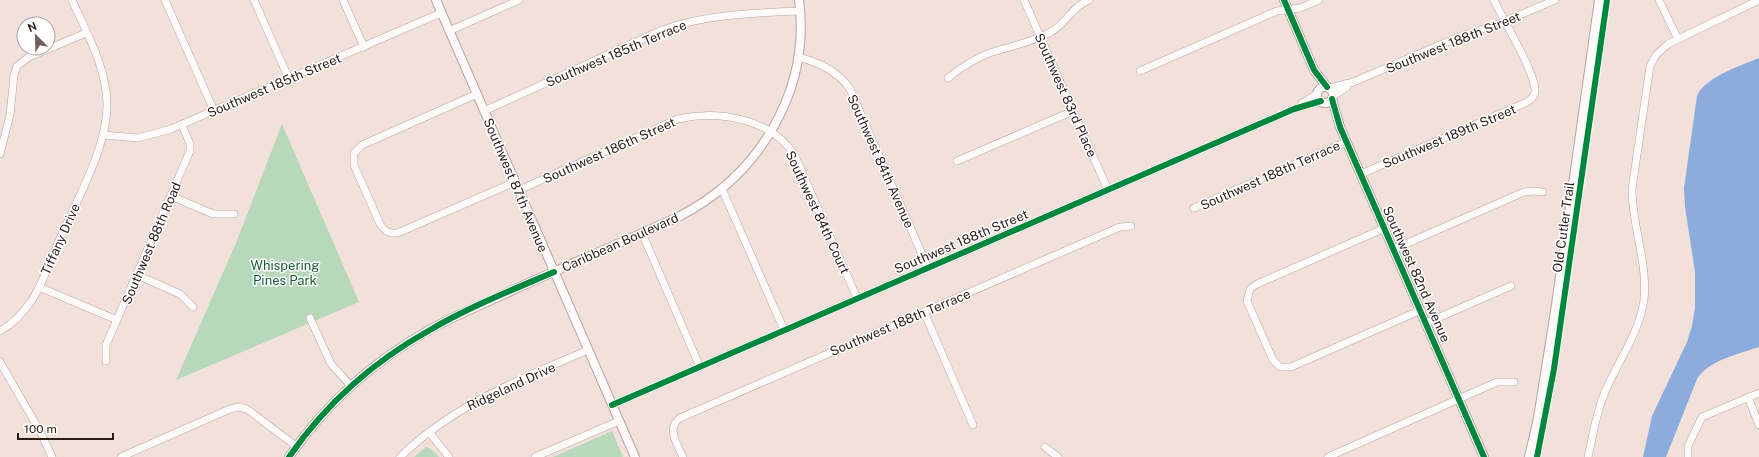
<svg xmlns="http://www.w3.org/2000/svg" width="1759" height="457" font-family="'Public Sans',sans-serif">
<rect width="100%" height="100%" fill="#f2e0da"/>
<g fill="#b7d8bb">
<path d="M282,124L359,302L176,380L236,243Z"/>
<path d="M612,431L623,457H553Z"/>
<path d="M426,447L430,448L439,457H414Z"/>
</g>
<path fill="#8cacde" d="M1759,58V347C1739,354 1709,360 1697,379L1666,457H1643L1652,416L1687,342L1692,326L1695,308V272L1685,207L1684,188L1697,96C1705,77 1740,66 1759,58Z"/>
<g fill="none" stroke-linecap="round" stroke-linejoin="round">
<defs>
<g id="minor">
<path d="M165,0L214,111"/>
<path d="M254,0L289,79"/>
<path d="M343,0L364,47"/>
<path d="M1024,0L1108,190"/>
<path d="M1659,0L1678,39"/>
<path d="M449,31L519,0"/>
<path d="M798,57C818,62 838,71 850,89L928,268"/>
<path d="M1140,71L1277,11L1300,8L1319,0"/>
<path d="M948,78C963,66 978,56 996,51C1015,45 1032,42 1049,33C1067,24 1069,9 1089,0"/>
<path d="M1330,88L1348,83H1351L1461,36L1496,25L1555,0"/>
<path d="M477,94L362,145L354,153V165L380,224C385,232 391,235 400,232L515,182"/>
<path d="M1333,96L1347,87"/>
<path d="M1302,103L1317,94"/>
<path d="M484,111L662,30C707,14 753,13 800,11"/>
<path d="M103,135L138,138L171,129L441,13"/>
<path d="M0,154L10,115L14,75L17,66L29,57L86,33"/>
<path d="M957,161L1073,111"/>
<path d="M1361,174L1525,103C1529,101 1534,97 1535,92C1537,75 1502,18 1494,0"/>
<path d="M722,189L784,330"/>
<path d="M519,190L678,119C717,110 770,118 794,154L857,298"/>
<path d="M171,196L213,214H234"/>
<path d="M1194,208L1346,142"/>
<path d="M1385,228L1257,284L1250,289L1247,301L1273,360L1280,367H1291L1421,310"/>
<path d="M642,233L700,367"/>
<path d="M1394,249L1524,192L1533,191L1543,192"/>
<path d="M137,275L180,294L193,307"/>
<path d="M39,287L117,320"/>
<path d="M924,312L973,425"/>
<path d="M310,318L331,364L351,386"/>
<path d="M1426,323L1511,286"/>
<path d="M0,331C13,324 24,312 32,300C44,281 52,257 61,236C78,198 108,145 107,103C106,66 86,32 72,0"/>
<path d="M106,361V345L190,151V144L182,125"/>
<path d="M0,362L41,433L52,457"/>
<path d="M1748,397L1759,425"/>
<path d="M612,405L1294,109L1321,101"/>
<path d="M429,432L449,457"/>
<path d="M1045,447L1058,457"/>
<path d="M121,457L230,409L238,407L247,409L296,446"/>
<path d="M400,457C455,404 519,380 588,350"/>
<path d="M535,457L619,421"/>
<path d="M683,457C677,444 666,428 680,418L1120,227L1131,226"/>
<path d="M1328,457L1497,382H1514"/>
<path d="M1588,457C1593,435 1596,413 1605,392C1618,361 1639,334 1644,300C1648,263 1632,226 1632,189L1650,66L1656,55L1668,44L1759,0"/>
<path d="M1688,457V446L1702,417L1759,393"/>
</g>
<g id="tertiary">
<path d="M436,0L635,457"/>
<path d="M1284,0L1314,70L1327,87"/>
<circle cx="1325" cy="95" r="8"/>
<path d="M1332,99L1340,127L1484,457"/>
<path d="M289,457C325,405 374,361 429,330C455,315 484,304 511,291C567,265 624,242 680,216C759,175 811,91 799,0"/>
</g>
<path id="secondary" d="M1530,457L1539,418L1557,305L1600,0"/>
</defs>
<use href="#minor" stroke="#b4a6a0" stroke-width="8"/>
<use href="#tertiary" stroke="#b4a6a0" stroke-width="10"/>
<use href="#secondary" stroke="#b4a6a0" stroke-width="12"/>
<use href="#minor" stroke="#fdfaf9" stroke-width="7"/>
<use href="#tertiary" stroke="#fdfaf9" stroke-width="8"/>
<use href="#secondary" stroke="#fdfaf9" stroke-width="10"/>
<defs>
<g id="cycleway">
<path d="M1284,0L1314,70L1327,87"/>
<path d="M1332,99L1340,127L1484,457"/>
<path d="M612,405L1294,109L1321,101"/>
<path d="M289,457C325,405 374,361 430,330C469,307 512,290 554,272"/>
<path d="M1537,457L1554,369L1607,0"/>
</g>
</defs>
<use href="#cycleway" stroke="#fff" stroke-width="8"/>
<use href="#cycleway" stroke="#00873e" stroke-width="6"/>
</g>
<g text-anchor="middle" stroke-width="3" stroke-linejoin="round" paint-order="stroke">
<g font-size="13" fill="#2a1c16" stroke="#fff">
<text transform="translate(1453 42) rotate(-22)" y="5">Southwest 188th Street</text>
<text transform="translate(616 53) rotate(-23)" y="5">Southwest 185th Terrace</text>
<text transform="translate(274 85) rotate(-23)" y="5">Southwest 185th Street</text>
<text transform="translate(1066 95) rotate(66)" y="5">Southwest 83rd Place</text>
<text transform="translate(1449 136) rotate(-23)" y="5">Southwest 189th Street</text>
<text transform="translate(609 150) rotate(-24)" y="5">Southwest 186th Street</text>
<text transform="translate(881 161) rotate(66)" y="5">Southwest 84th Avenue</text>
<text transform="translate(1270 175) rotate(-24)" y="5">Southwest 188th Terrace</text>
<text transform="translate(516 185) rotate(67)" y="5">Southwest 87th Avenue</text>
<text transform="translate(818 212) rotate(65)" y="5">Southwest 84th Court</text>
<text transform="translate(1563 227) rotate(-82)" y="5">Old Cutler Trail</text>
<text transform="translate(60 239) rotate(-66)" y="5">Tiffany Drive</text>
<text transform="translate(961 241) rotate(-23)" y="5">Southwest 188th Street</text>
<text transform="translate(620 242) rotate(-24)" y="5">Caribbean Boulevard</text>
<text transform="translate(151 243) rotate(-67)" y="5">Southwest 88th Road</text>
<text transform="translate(1417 274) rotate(66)" y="5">Southwest 82nd Avenue</text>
<text transform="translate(900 322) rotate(-23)" y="5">Southwest 188th Terrace</text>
<text transform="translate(511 386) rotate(-25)" y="5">Ridgeland Drive</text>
</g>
<g font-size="13" fill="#175e38" stroke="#fff">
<text x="285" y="270">Whispering<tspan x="285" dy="15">Pines Park</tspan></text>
</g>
</g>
<g transform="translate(36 36) rotate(337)"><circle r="19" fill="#ffffff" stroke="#aaa4a2"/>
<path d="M0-3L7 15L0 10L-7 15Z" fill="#70615b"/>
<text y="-6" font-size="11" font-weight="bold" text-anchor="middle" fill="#2a1c16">N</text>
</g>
<path d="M18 433v6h95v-6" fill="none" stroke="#2a1c16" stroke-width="2"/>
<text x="24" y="433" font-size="12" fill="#2a1c16" stroke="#ffffff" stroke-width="3" paint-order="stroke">100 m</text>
</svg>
